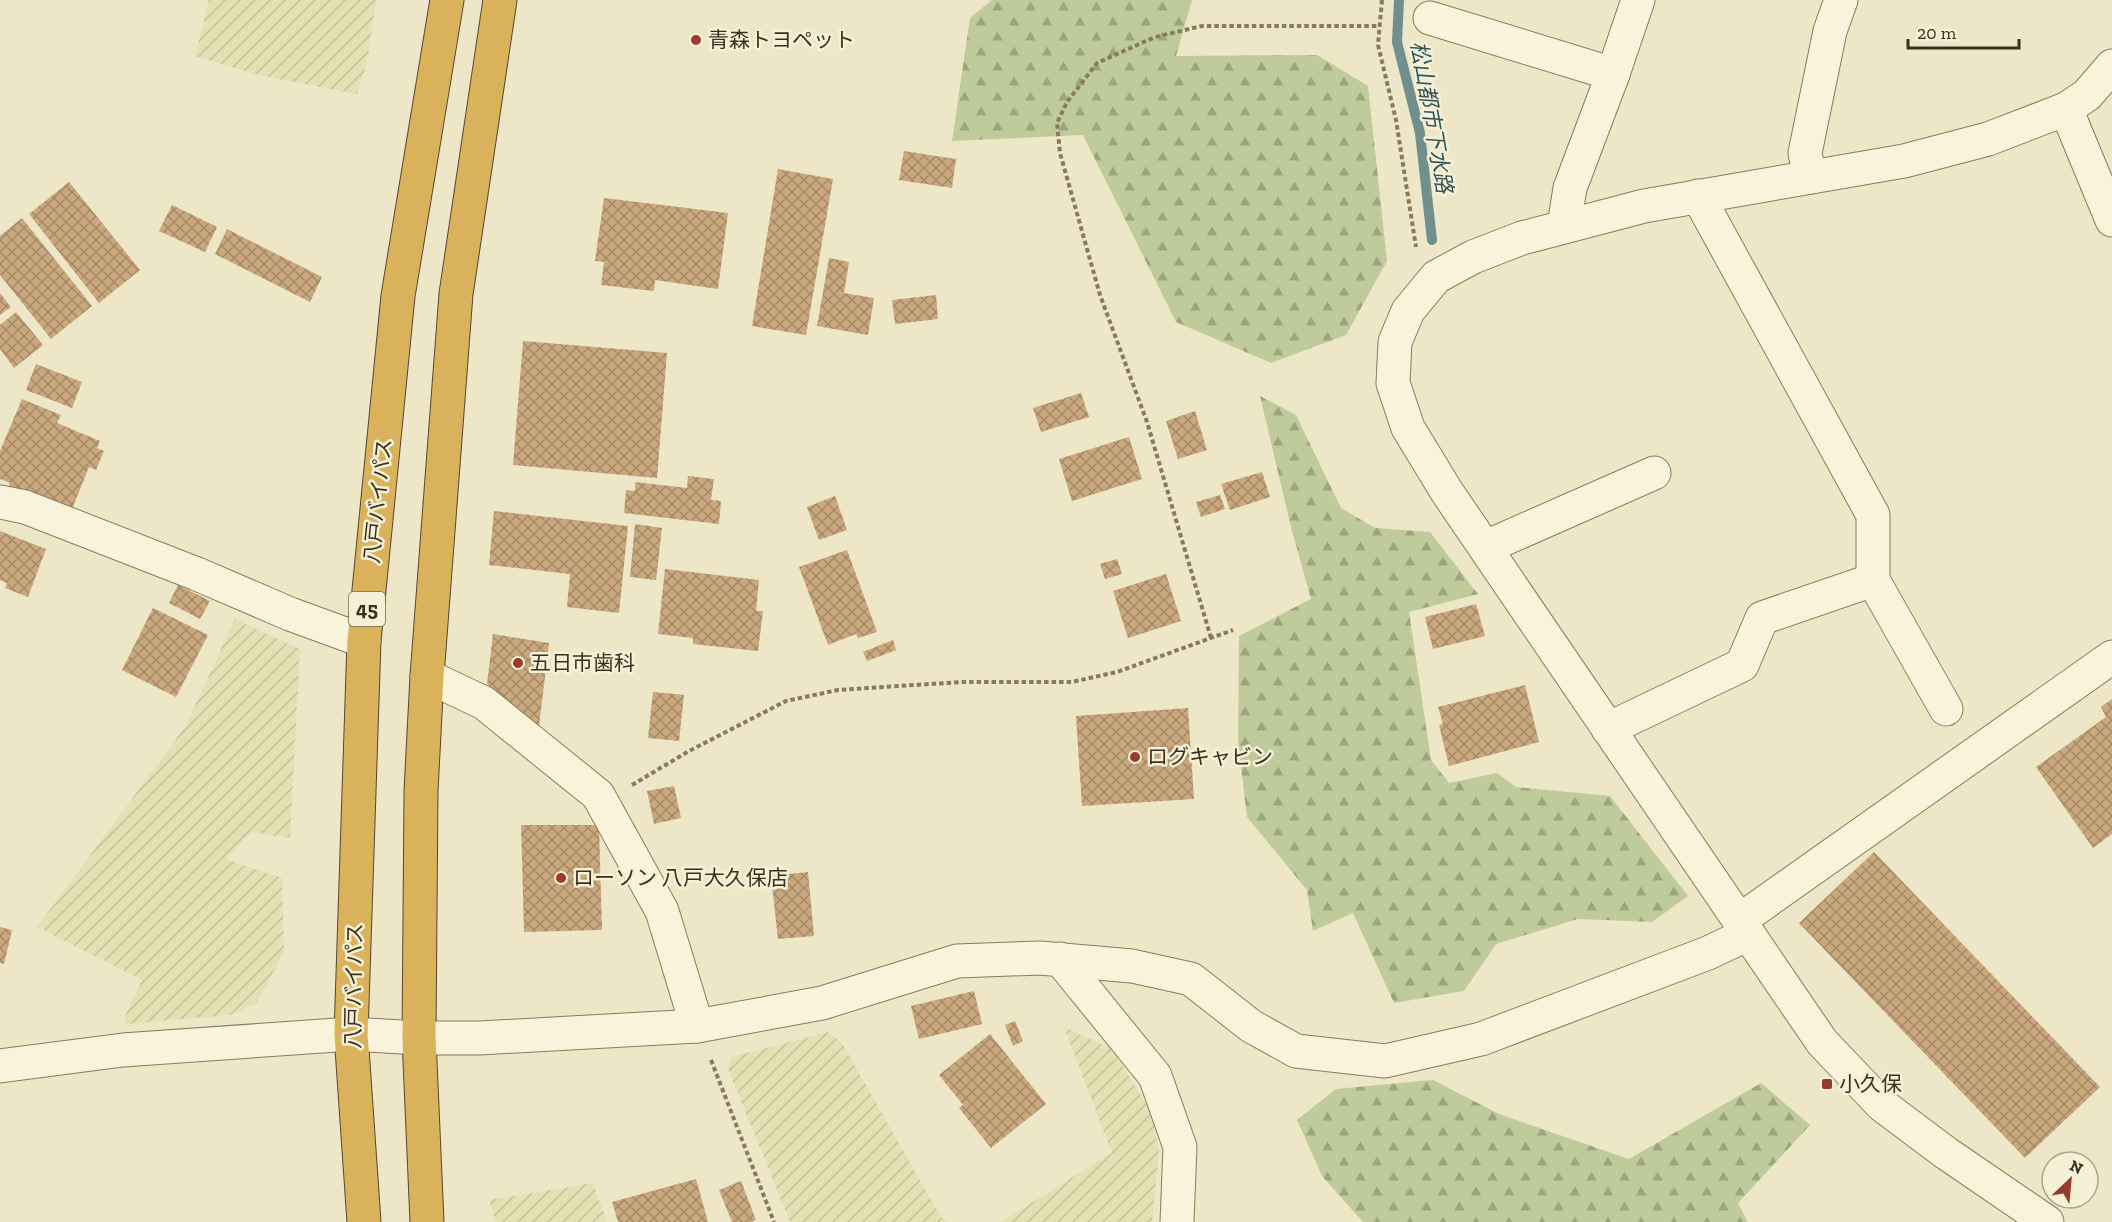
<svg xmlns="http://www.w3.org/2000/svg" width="2112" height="1222" font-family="'Zilla Slab','Noto Sans JP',serif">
<defs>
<pattern id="farmland-furrows" width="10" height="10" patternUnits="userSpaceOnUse" patternTransform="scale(1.5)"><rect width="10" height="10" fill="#e3e1b4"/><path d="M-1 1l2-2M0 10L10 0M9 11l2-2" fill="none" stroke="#c4c19a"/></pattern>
<pattern id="forest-firs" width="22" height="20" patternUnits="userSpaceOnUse" patternTransform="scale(1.5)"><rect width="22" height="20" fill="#bfcb9b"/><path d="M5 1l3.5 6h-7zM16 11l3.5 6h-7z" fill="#9ca57e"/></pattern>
<pattern id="building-cross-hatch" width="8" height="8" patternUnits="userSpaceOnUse" patternTransform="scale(1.5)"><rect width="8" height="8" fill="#caa87e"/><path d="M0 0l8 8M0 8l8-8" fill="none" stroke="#a58967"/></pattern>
</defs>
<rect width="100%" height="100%" fill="#ede7c7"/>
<g fill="url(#farmland-furrows)">
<path d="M209,0H376L367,63L357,94L262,76L195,56Z"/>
<path d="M235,619L300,649L290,838L251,832L226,859L282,878L284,951L257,1003L230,1015L126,1024L125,1016L142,980L37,927L185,727Z"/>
<path d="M1064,1027L1112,1049L1152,1113L1159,1152L1152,1222H1000L1112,1153Z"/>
<path d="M828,1032L842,1043L941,1217L948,1222H790L728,1069L731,1057Z"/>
<path d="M593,1183L607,1222H496L489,1200Z"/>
</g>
<g fill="url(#forest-firs)">
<path d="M992,0H1192L1176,56L1317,55L1368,86L1387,261L1346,335L1271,363L1176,322L1083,135L952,141L970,18Z"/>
<path d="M1260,396L1296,415L1341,508L1375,528L1430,532L1478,594L1409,612L1431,760L1449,783L1497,773L1516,787L1610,796L1688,896L1652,922L1578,919L1496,944L1464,991L1394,1003L1353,913L1313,931L1307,890L1247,817L1238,742L1239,636L1311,599L1291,527Z"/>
<path d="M1433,1080L1499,1114L1629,1159L1761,1083L1810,1125L1738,1203L1748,1222H1363L1322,1176L1297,1120L1336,1089Z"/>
</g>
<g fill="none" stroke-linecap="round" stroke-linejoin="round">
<path stroke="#6f908c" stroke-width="10" d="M1399,0L1397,42L1420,133L1432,240"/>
</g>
<g fill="url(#building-cross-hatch)">
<path d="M904,151L956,159L952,188L899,180Z"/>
<path d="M778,169L833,179L806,335L752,326Z"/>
<path d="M69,182L140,270L99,303L29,214Z"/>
<path d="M604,198L728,213L718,289L655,280L654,291L601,285L604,262L595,261Z"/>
<path d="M172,205L217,227L205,252L159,231Z"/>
<path d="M22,218L92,306L51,339L0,275V236Z"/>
<path d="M227,229L322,277L310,302L215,254Z"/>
<path d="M829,258L849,262L844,293L874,298L868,335L817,326Z"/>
<path d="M0,293L11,307L0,315Z"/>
<path d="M936,295L938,319L895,324L892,300Z"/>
<path d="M16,312L43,345L14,368L0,349V325Z"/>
<path d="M523,341L667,353L657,478L513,465Z"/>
<path d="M36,364L82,382L72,408L26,390Z"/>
<path d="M1081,393L1089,417L1041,432L1033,408Z"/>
<path d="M22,399L61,415L57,423L100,441L97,448L104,451L96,470L89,467L72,509L7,490L10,483L0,479V451Z"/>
<path d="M1195,411L1207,450L1178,459L1166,421Z"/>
<path d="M1129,437L1142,479L1072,501L1059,459Z"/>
<path d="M1262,472L1270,497L1230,510L1221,484Z"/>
<path d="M688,476L714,479L711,500L721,501L719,524L624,513L626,490L635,491V482L687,488Z"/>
<path d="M1220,495L1225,509L1201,517L1196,502Z"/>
<path d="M835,496L847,530L819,540L807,507Z"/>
<path d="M494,511L628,526L619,613L567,607L570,574L489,565Z"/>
<path d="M635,524L662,528L656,580L630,577Z"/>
<path d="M0,531L46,549L28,597L5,588L7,583L0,580Z"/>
<path d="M847,550L877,632L858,638L856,634L828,645L799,567Z"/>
<path d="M1117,559L1122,574L1105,579L1100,564Z"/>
<path d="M665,569L759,580L756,611H763L758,651L693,644V638L658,634Z"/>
<path d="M1166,574L1181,621L1128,638L1113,591Z"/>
<path d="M178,585L210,601L200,619L169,603Z"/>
<path d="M1476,604L1485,636L1433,649L1425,617Z"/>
<path d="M153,608L208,635L176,697L122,670Z"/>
<path d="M493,634L549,643L539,726L487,684Z"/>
<path d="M893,640L896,650L867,661L863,652Z"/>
<path d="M1525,685L1539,742L1449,766L1439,725L1443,724L1438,707Z"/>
<path d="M653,692L684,695L679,741L648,738Z"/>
<path d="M2112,699V834L2093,848L2036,767L2106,717L2101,707Z"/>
<path d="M1188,708L1194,799L1082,806L1076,716Z"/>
<path d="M674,786L681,818L654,824L647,791Z"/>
<path d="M521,825H599L602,930L524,932Z"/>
<path d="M1874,852L2100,1087L2025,1158L1799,923Z"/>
<path d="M808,872L814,936L778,939L771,876Z"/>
<path d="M0,927L12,930L4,964L0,963Z"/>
<path d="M974,991L982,1024L919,1039L911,1006Z"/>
<path d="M1015,1021L1023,1041L1013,1046L1005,1025Z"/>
<path d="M990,1034L1046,1104L991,1148L959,1108L963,1105L939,1075Z"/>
<path d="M696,1179L708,1222H618L612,1202Z"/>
<path d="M741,1181L756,1220L751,1222H732L719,1190Z"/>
</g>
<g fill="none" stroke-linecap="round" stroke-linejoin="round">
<defs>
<g id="minor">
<path d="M1430,18L1613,74"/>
<path d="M2066,109L2112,220"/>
<path d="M1810,177L1805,153L1830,31L1841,0"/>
<path d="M1698,196L1873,515V580L1946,709"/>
<path d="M1564,226L1570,188L1613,74L1638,0"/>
<path d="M0,502L25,507L197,574L290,614L364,641"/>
<path d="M1486,547L1654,473"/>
<path d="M427,676L484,703L598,795L662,911L697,1026"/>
<path d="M1608,729L1742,665L1762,618L1873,580"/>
<path d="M1740,920L2112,657"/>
<path d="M1060,959L1155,1076L1180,1147L1177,1222"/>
<path d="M0,1066L123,1050L351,1034L419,1038H480L697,1026L822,1003L957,961L1040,958L1132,966L1191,979L1251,1026L1296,1051L1385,1061L1481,1039L1708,953L1748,934"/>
<path d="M2047,1222L1946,1153L1882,1105L1822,1042L1447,492L1408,428L1393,383L1395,342L1408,311L1436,277L1473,257L1522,238L1644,206L1904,161L1988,139L2066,109L2087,95L2112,66"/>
</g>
<g id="highway">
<path d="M364,1222L351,1034L364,641L398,296L447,0"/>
<path d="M427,1222L419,1038L421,791L427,676L456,294L500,0"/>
</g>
</defs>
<use href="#minor" stroke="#897a5d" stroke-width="35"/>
<use href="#highway" stroke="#574731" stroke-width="35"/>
<g stroke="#897a5d" stroke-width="4" stroke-dasharray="4.5 3" stroke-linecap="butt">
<path d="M1382,0L1378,45L1396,120L1416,247"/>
<path d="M1211,638L1147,422L1100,295L1060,153L1057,123L1067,102L1097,63L1155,37L1202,26H1379"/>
<path d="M632,785L689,751L786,701L838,690L961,682H1072L1117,672L1233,630"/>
<path d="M711,1060L774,1222"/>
</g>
<use href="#minor" stroke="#f8f3da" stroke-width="33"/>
<use href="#highway" stroke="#d9b25b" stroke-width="33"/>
</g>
<g fill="#963b2e" stroke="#f5f0d6" stroke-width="2">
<circle cx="696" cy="40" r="6"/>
<circle cx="518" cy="663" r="6"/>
<circle cx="1135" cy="757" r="6"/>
<circle cx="561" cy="878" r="6"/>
<rect x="1821" y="1078" width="12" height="12" rx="3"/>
</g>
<g text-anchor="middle" stroke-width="5" stroke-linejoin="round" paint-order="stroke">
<rect fill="#f5f0d6" stroke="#716a57" stroke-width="1.5" x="349" y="592" width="36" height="34" rx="4.5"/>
<g font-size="20" font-weight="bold" fill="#393020">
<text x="367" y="616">45</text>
</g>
<g font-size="21" fill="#393020" stroke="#f5f0d6" text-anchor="start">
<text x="708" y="47">青森トヨペット</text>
<text x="530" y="670">五日市歯科</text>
<text x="1147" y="764">ログキャビン</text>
<text x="573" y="885">ローソン 八戸大久保店</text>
<text x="1839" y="1091">小久保</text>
</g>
<g font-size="21" fill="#393020" stroke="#f5f0d6">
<text transform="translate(378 501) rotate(-84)" y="7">八戸バイパス</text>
<text transform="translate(354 986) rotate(-89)" y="7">八戸バイパス</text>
</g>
<g font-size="22" font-style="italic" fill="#305658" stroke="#f5f0d6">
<text transform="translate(1432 117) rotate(80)" y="8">松山都市下水路</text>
</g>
</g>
<g transform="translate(2070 1180) rotate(26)"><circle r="28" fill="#f5f0d6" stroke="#aaa38d" stroke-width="1.5"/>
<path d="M0-4.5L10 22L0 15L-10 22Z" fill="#963b2e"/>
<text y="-9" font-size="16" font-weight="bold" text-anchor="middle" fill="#393020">N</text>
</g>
<path d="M1908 39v9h111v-9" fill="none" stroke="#393020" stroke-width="3"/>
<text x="1917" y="39" font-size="18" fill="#393020" stroke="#f5f0d6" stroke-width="4.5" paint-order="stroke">20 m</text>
</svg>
